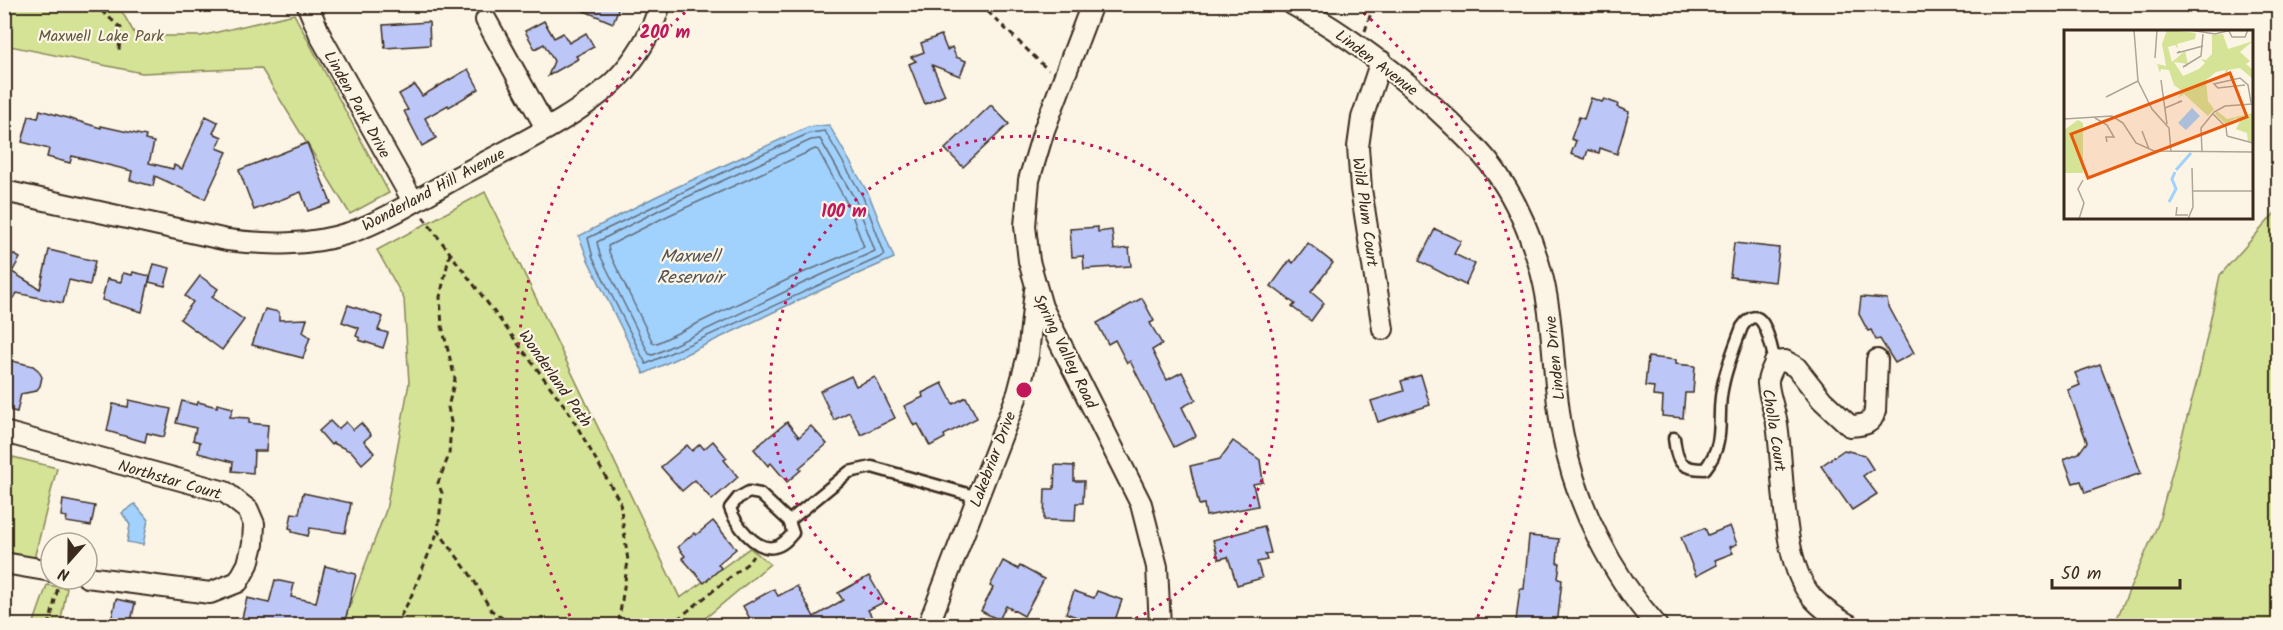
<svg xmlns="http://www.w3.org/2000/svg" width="2283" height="630" font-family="Kalam,sans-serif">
<rect width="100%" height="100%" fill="#fcf5e5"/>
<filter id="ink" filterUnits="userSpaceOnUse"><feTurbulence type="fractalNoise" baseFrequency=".0167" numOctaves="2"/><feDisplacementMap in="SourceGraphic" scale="12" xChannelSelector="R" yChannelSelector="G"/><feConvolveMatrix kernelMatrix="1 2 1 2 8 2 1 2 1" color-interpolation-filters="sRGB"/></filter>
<g filter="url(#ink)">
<g fill="#d4e396" stroke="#88865a" stroke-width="1.5">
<path d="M5,5H118L136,36H201L294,14L389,193L350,214L261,68L142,73L5,45Z"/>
<path d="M485,192L680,598L750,548L770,564L697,625L342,626L386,510L409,383L404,299L377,250Z"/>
<path d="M2278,207V625H2114L2158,524L2199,374L2220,275L2275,213Z"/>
<path d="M13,457L57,468L34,559L5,551V491Z"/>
<path d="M47,585L67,588L60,625H33Z"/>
</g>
<g fill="#a1d2fe" stroke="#788fa4" stroke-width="1.5">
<path d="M829,125L869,195L894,258L803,298L644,374L588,260L579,236L655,197L808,127Z"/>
<path d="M135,504L148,520L143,545L127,542L130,525L122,513Z"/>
</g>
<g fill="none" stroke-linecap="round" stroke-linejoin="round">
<g stroke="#646d78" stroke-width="1.5">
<path d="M825,131L863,197L885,255L646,364L593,258L588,238L751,159L810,133Z"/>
<path d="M820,139L856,201L875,251L797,286L653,355L649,354L600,255L597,242L661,209L811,140Z"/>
<path d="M815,149L818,150L848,205L864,247L793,277L657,343H653L609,252L608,246L665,217Z"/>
</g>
</g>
<g fill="#bcc7f8" stroke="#3b2a1e" stroke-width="1.5">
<path d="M568,4H620L613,23Z"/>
<path d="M544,21L554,38L563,33L569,43L586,33L594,47L576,56L578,59L548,76L554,61L544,44L535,49L525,31Z"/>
<path d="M429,22L430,45L385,48L383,25Z"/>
<path d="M941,35L947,50L952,47L956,57L966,61L960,76L932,65L945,95L925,104L909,64L916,61L911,57L924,52L921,43Z"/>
<path d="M468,69L479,89L449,107L448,105L425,118L436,138L422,146L404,111L408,110L399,94L415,85L422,96Z"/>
<path d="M1591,98L1602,102L1604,99L1618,104L1617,107L1629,112L1617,154L1600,148L1599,153L1588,150L1585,159L1571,154L1576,141L1571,139L1579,117L1584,119Z"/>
<path d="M991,105L1009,124L963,167L945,149Z"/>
<path d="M40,110L101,128V126L146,136L145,140L154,142L149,163L173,169L174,165L182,169L206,116L218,122L213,133L222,137L217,148L227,152L205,199L155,176L153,186L130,180L132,171L72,156L70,163L47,157L49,149L22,142L29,116L38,118Z"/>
<path d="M307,143L331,203L308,211L301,192L254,210L239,170Z"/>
<path d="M1098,227V232L1112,230L1114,250L1129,248L1131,266L1084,269L1083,256L1072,257L1070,229Z"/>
<path d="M1435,229L1461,241L1454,254L1475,264L1465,285L1419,261Z"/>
<path d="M1308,243L1333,263L1311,292L1324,303L1311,321L1292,307L1295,304L1271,286L1290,260L1293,263Z"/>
<path d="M1734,243L1779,248L1775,282L1730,277Z"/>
<path d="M4,249L20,258L12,272L40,289L49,250L95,261L90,285L69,280L63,303L17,293L14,298L4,292Z"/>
<path d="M154,264L170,268L165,286L149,282Z"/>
<path d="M133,272L150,276L142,312L102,300L107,279L121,282L123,273L132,275Z"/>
<path d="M200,276L218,289L212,297L244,320L222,350L180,319L193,302L185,296Z"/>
<path d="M1861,297L1887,299L1888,305L1914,353L1895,363L1880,339L1876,340L1871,330L1868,331L1859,314Z"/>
<path d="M1142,298L1154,321L1150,323L1162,344L1152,350L1167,380L1182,372L1196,400L1182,407L1196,436L1174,447L1130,361L1127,363L1115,340L1108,344L1097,323Z"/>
<path d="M348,305L383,317L378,330L388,333L383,348L359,340L360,338L356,336L359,328L342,322Z"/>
<path d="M265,309L279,312V320L307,319L303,332L310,337L303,358L252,345Z"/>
<path d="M1648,357L1676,360V364L1695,366L1693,393H1685L1683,418L1662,416L1663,397L1653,396L1654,387L1645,386Z"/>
<path d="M4,359L33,366L38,370L42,377L40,386L36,391L21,394L17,412L4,409Z"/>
<path d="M2100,364L2141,473L2085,493L2081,481L2073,483L2064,459L2079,453L2087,442L2068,390L2080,385L2075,373Z"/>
<path d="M1421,375L1430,405L1378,422L1371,401L1404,391L1401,381Z"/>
<path d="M851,376L856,386L875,377L895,418L861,435L849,412L834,420L820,391Z"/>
<path d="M942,383L953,404L966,397L977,418L944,435L945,438L930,446L918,424L914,426L904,406L923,397L922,393Z"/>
<path d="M129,400L171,409L164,437L147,433L145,442L107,431L113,404L128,407Z"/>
<path d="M182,401L197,405L198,402L217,407V404L233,408L230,417L249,418V423L268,425L266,451H254L253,473L232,471L233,462L198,453L200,442L193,440L196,428L176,423Z"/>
<path d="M330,421L338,429L346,422L353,430L361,423L371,435L364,441L374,453L362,464L352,452L333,443L331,445L319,431Z"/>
<path d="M787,422L799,437L811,426L827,444L799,468L801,470L787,482L771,463L768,466L754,449Z"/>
<path d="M713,441L727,458L724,460L738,477L712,500L695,480L682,491L661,467L687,445L692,451L700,444L704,449Z"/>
<path d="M1233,441L1260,460L1263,482L1253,484L1258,506L1206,516L1204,504L1199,505L1190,466L1220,459Z"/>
<path d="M1844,450L1864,455L1873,469L1863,476L1877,494L1852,510L1821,466Z"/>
<path d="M1055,465L1074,466V481H1084L1083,503H1076L1075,521L1044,520L1045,489H1054Z"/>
<path d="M303,493L351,503L345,533L310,528L308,536L292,532V529L289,528L292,513L299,514Z"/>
<path d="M63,500L95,506L91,526L66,522L67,517L61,516Z"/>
<path d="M713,521L736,549L718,564L721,568L704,583L682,558L685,556L678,547L694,533L696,535Z"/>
<path d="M1264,526L1271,553L1265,554L1267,560L1257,562L1262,578L1237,585L1228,557L1219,559L1213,540Z"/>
<path d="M1730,526L1737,544L1730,547L1733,553L1715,560L1717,565L1696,576L1681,537L1705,528L1708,535Z"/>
<path d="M1529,536L1559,539L1557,563H1560L1558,579L1562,580L1557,626L1516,621L1520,589H1524Z"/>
<path d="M1003,561L1018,569L1020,566L1044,579L1024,616L1006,606L999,620L981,611L993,588L990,586Z"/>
<path d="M325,566L356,574L344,626H240L247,598L269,603L275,580L294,584L291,597L316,602Z"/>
<path d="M869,576L884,602L868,610L877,626H754L743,606L774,589L778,596L797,586L814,617L843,600L838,593Z"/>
<path d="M1074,591L1094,598L1097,591L1122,600L1113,626H1076L1079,618L1066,613Z"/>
<path d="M116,599L135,603L130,626H110Z"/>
</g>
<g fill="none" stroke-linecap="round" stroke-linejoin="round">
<defs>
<g id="lane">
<path d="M1674,438C1677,462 1680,469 1705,469C1728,440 1715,417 1723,385C1727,365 1735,346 1742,327C1763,296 1771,347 1775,362"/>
<path d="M789,521L793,533C788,539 782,546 774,547C755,551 735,523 730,508L738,498L749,492L760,494L789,521L849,472L872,467L978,497"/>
</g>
<g id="street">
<path d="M307,4L321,37L413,201"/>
<path d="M1092,4L1044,130L1029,180L1025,226L1029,261L1042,307L1141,504L1157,567L1160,626"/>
<path d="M1292,4C1350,36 1401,75 1449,121C1467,139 1486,156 1500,178C1517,203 1529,232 1538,261C1556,318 1551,378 1563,436C1576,504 1611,574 1657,626"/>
<path d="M486,20L546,128"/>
<path d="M1381,61L1362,118L1358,147L1361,189L1383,329"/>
<path d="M4,191L227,240C268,245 309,246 349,233C386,220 420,198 454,179C504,151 587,114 623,72C640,52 653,30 660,4"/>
<path d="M4,432L225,492L248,510L254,524L253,544L248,564L238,582L210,593L87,577"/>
<path d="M4,563L51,571"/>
<path d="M928,626L1018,393L1028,355L1035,290"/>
<path d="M1851,626C1836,618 1818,606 1808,592C1781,555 1784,470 1777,424C1775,411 1769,397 1768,384C1767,377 1773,369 1775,362L1785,361L1796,367L1822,400L1850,426C1863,425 1872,425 1875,411L1877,360"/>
</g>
</defs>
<use href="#lane" stroke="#3b2a1e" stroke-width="15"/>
<use href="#street" stroke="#3b2a1e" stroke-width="24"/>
<g stroke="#3b2a1e" stroke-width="3" stroke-dasharray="6 4.5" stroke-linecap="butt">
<path d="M82,4L97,7L121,28L119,50"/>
<path d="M980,4L1048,70"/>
<path d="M1365,31L1374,4"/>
<path d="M423,217L567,409L620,502L628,561L618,626"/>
<path d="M450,253L440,297L442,326L455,379L448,407L451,422L449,455L438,483L442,493L438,531L472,577L491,610L513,626"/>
<path d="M49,626L58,587"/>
<path d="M395,626L410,599L438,531"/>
<path d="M669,626L748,563L753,556"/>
</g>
<use href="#lane" stroke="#fcf5e5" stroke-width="10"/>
<use href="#street" stroke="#fcf5e5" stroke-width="20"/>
</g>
</g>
<g fill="none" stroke="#c2185b" stroke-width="3" stroke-dasharray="3 6">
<path d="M927 625A254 254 0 1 1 1121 625"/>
<path d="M574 624A507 507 0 0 1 691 7M1357 7A507 507 0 0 1 1474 624"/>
</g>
<g text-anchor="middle" stroke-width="4.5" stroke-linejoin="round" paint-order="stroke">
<g font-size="16" fill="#61583c" stroke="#fcf5e5">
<text x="101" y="41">Maxwell Lake Park</text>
</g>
<g font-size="16" fill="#3b2a1e" stroke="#fcf5e5">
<text transform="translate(1377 62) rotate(37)" y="6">Linden Avenue</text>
<text transform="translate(358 104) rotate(61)" y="6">Linden Park Drive</text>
<text transform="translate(433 189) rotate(-28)" y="6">Wonderland Hill Avenue</text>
<text transform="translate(1366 212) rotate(82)" y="6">Wild Plum Court</text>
<text transform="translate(1066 351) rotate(64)" y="6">Spring Valley Road</text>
<text transform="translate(1554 358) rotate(-96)" y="6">Linden Drive</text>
<text transform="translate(556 378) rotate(55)" y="6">Wonderland Path</text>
<text transform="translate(1775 430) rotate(81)" y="6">Cholla Court</text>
<text transform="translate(992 459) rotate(-69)" y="6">Lakebriar Drive</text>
<text transform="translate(170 479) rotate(16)" y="6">Northstar Court</text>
</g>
<g font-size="18" font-style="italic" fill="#545456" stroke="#fcf5e5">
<text x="690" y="262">Maxwell<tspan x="690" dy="21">Reservoir</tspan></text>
</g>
</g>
<g transform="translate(2064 30)">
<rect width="189" height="189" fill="#fcf5e5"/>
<path d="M103,0L132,3L131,9L113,14L114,19L111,15L104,17L108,32L121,21L124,34L110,32L119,46L135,39L141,33L137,29L142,30L148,24V5L159,4L164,19L189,11L176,22L186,31L182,34L189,40V49L176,38L164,40L162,48L161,40L152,42L142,50L144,71L150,79L144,86L120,64L114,68L118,61L110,55L105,40L97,39L96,43L93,34L102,36L98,14ZM153,81L163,89L189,83V111H184L183,103L172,99L176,91L172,88L162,94L151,84ZM14,90L19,93V143H0V100Z" fill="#d4e396"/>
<path d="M128,78L136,86L122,100L114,93Z" fill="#a1d2fe"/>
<path fill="none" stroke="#a1d2fe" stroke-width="3" d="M112,140L127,123M105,172L112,159L108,149L111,142"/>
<path fill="none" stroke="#afa495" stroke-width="1.5" d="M70,0L74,51L88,79L105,98L107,122M126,0L151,4L167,0M165,1L168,7H181L184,0M116,21L113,23L139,16M91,28L93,0M123,35L119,37L137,26L139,4M97,50L103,94M181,55L154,58L150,54L176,48L184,55L187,73M42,67L74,51M101,78L118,71L114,72M149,84L162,97L163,106M31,88L43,95L50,107H42L43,112M0,89L48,86L59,93L72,113L90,121L189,122M78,101L85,119M163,106L189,113M138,122L137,98L150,82L161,76L189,74M128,161H189M113,177L112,185H124M15,189L20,173L14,159L19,150M124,189L129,177L128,138"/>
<path fill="#e8590c" fill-opacity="0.15" stroke="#e8590c" stroke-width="3" d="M166,43L183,87L24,148L7,104Z"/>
<rect width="189" height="189" fill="none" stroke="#3b2a1e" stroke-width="3"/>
</g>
<circle cx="1024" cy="390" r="9" fill="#c2185b" stroke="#fcf5e5" stroke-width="3"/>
<g font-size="18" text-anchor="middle" font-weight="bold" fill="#c2185b" stroke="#fcf5e5" stroke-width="4.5" stroke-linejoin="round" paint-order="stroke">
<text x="665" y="38">200 m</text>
<text x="844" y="217">100 m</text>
</g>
<rect width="2283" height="630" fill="none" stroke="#fcf5e5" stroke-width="24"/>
<rect x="12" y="12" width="2259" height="606" fill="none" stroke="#3b2a1e" stroke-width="2" filter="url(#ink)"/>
<g transform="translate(69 561) rotate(201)"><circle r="28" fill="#fcf5e5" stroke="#afa495" stroke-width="1.5"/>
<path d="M0-4.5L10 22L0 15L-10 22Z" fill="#3b2a1e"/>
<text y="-9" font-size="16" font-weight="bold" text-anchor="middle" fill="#3b2a1e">N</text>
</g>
<path d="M2052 579v9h128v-9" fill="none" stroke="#3b2a1e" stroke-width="3"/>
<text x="2061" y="579" font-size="18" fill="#3b2a1e" stroke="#fcf5e5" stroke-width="4.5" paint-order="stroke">50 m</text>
</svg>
